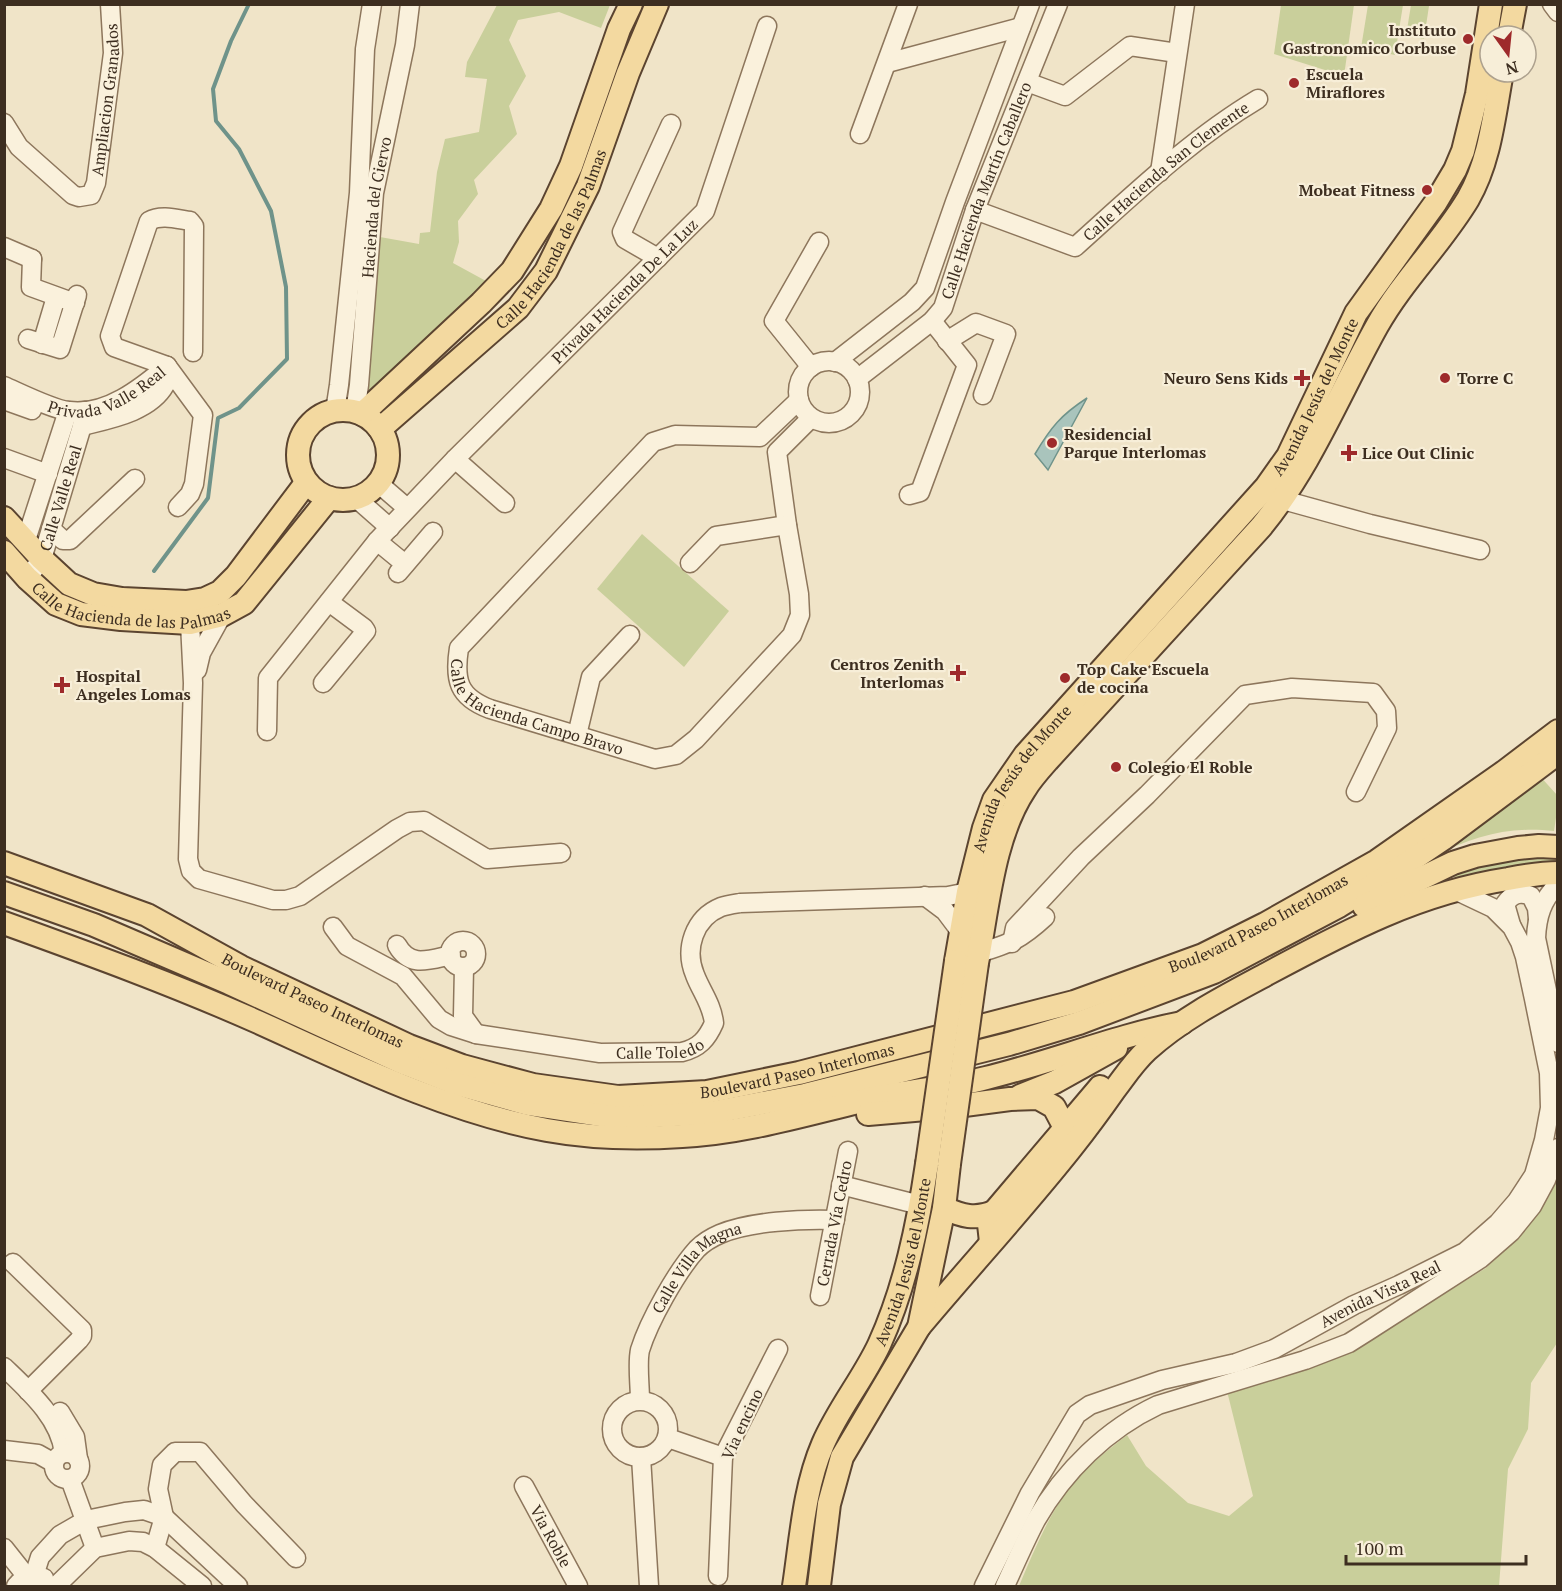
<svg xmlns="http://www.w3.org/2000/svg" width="1562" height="1591" font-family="'PT Serif',serif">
<rect width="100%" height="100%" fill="#f0e4c8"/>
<g fill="#c9cf9b">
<path d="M497,5H610L601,28L559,12L518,20L509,40L526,76L509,106L517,134L474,180L478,194L458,221L459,242L453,263L486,281L365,396L380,237L419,244L420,233L430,232L437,172L445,139L479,132L487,79L465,77L467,62Z"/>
<path d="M1281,5H1354L1344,76L1274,54Z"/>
<path d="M1368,5H1403L1395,55L1361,48Z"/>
<path d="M1411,5L1429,6L1424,39L1406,36Z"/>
<path d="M642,534L729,611L684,667L597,589Z"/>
<path d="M1538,774L1557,795V811L1554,831C1508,826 1474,836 1433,857Z"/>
<path d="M1557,846V866L1460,881L1453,875L1455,865Z"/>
<path d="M1557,1180V1343L1531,1383L1528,1429L1508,1469L1499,1586H1019C1033,1553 1047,1518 1069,1488C1084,1468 1107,1451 1127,1435L1146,1466L1188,1503L1229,1516L1253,1496L1227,1391L1305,1370L1353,1350L1486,1268L1522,1234L1547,1200Z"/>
</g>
<path fill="#a9c4bc" stroke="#6f938a" stroke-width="1.5" d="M1087,398L1048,470L1035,454C1051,427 1061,415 1087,398Z"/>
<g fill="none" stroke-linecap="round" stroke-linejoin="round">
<path stroke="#6f938a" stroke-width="4" d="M154,571L208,498L218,418L239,408L287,359L286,287L271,211L239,149L216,121L213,89L231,41L249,4"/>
<defs>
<g id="minor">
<path d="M1552,4L1558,12"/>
<path d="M887,63L1021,27"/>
<path d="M1027,82L1065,96L1130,46L1177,53"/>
<path id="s1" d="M4,123L19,147L73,195L79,197L91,195L96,183L113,53L110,4"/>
<path d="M860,134L908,4"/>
<path d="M1160,172L1185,4"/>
<path id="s2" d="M975,210L1075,247C1133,195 1191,139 1258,99"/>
<path d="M4,247L32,259"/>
<path d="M658,258L625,239L622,232L671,124"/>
<path d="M32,259L31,287L75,303"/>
<path d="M28,339L60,349L77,295"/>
<path d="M947,341L976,323L1006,334L983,395"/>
<path d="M42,344L56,297"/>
<circle cx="829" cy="392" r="31"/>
<path d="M835,362L912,302L925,288L955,202L1030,4"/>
<path d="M811,367L774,321L819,242"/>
<path id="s3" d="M857,379L932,321L943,308L975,210L1058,4"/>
<path id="s4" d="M4,386C20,393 54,410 69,411C106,416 141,388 167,366"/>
<path d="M4,400L32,410"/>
<path id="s5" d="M799,400L760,437L675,435L653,442L459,648C454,680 458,697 490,709L655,759L676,755L696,739L792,635L800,615L799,594L787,525L777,452L811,418"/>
<path d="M335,411L339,385L359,193L365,49L372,4"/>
<path id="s6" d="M355,412L359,385L374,193L405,45L410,4"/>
<path d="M82,426C110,419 150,412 165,385C168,380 167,372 167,366"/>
<path d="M4,458L48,474"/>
<path d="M455,459L505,503"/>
<path d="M378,483L407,508"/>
<path d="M909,495L920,492L967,365L932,321"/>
<path d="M356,498L390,528"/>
<path d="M1283,500L1370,524L1480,550"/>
<path d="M178,507L190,494L194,484L203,415L167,366L114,347L110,336L149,221C161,214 177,219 190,221L194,226L193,352"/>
<path d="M51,529L63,540H70L135,479"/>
<path d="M26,540L68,411"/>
<path d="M377,541L405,564"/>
<path d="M690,563L716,536L787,525"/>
<path d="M398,573L433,532"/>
<path id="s7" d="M27,578L42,559L82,426L85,411"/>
<path d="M190,623L193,683L188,859L191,871L199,879L273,900H286L300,896L397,829L410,822L424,821L487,859L561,853"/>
<path d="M197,670L201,653L222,615"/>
<path d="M323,683L366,631L364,628L329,602"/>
<path id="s8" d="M267,731L268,678L377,541L455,459L705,211L767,26"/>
<path d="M577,735L591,677L630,635"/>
<path d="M1558,884C1542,900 1537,916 1536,938L1558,1043"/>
<path d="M925,896L945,911L960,931"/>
<path d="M1511,925L1505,904C1512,894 1520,891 1531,896L1537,908L1538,919"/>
<path id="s9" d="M333,927L347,946L403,976L439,1019L451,1026L476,1034L600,1053L682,1052C699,1048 707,1039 714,1023C712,1004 701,991 695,975C684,949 694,918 721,907C727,905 734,904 740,903L948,896L968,892"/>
<circle cx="463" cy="954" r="13"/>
<path d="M1012,943L1015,928L1081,857L1147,795L1245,695L1292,688L1373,693L1386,711L1387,728L1356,792"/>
<path d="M397,945C410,968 428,960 451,955"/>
<path d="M979,953C1011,943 1020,940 1045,917"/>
<path d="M464,967L463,1016L476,1034"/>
<path d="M841,1185L920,1205"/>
<path d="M13,1263L82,1330V1336L79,1340L28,1391"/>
<path id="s10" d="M820,1296L848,1151"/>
<path d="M4,1367C29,1391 60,1418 64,1453"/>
<path id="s11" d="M640,1400C640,1386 637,1363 640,1350C649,1321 677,1271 697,1249C703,1243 713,1237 720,1234C751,1221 802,1219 835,1220"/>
<circle cx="640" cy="1429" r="28"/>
<path d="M60,1412L75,1437L78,1459"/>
<path d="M668,1438L723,1457"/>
<path d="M4,1450L38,1454L54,1463"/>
<circle cx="67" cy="1466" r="13"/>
<path d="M641,1457L649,1586"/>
<path d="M70,1479L95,1548"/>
<path id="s12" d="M524,1486L578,1586"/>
<path d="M4,1548L27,1577"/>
<path d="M155,1548L164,1517L158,1489L162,1465L175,1452H200L244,1504L296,1558"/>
<path d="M34,1576L40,1557L60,1535L86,1520L125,1512L144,1510L164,1517L238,1586"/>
<path d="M718,1576L723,1457L778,1349"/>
<path d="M16,1586C23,1577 33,1574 44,1578"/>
<path d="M56,1586L95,1548L129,1541L143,1542L155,1548L202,1586"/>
<path id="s13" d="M984,1586L1030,1493L1077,1414L1090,1405L1162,1380L1236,1363L1274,1349L1354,1305L1399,1285L1465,1252L1498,1223L1517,1201L1534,1175L1544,1140L1550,1108L1549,1073L1534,999L1525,957L1520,942L1512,927L1493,908L1455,890"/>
<path d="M1005,1586C1015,1564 1025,1541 1036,1520C1064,1471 1107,1429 1158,1405L1305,1360L1349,1343L1368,1331L1480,1259L1511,1232L1532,1206L1546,1180L1558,1148"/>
</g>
<g id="major">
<path d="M1509,36L1515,4"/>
<circle cx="343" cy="455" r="45"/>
<path d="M362,414L481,303L512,271L551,209L571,166L619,29L631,4"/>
<path id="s14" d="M380,429L518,308L546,271L588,186L628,73L657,4"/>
<path d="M4,518L42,559L69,584L93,594L122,599L186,602L205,599L220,592L236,576L306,483"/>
<path id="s15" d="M4,552L27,578L56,604L81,614L121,619L190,623L222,615L244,603L329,498"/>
<path id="s16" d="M4,863L147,915L241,967L409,1046L462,1066L533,1085L618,1097L707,1092L799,1073L1074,1002L1203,955L1265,924L1377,861L1504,772L1558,731"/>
<path d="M4,893L94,925L229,983L401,1062L457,1084L528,1104L619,1118L710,1113L805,1095L1009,1044L1079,1023L1214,972L1339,906L1400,868L1443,839L1558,753"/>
<path d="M1364,906L1453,863L1475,856L1518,848L1539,846L1558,847"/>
<path d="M4,923C90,954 175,985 258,1022C349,1063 448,1112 547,1130C591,1138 637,1139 682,1136C742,1133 800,1116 858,1102C900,1091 944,1089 986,1078C1052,1062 1115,1036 1182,1023"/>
<path id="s17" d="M956,961L968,892L984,828L994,800L1025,755L1266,487L1288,456L1356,313L1436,202L1455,170L1463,151L1477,94L1491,4"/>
<path d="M977,963C988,907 993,837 1025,789C1031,779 1040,769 1048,760L1261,527C1311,466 1339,394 1377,326C1403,280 1441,244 1468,199C1490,161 1494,115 1502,72"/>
<path d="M1020,1096L1055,1082L1116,1048"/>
<path d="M868,1114L949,1107L1010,1099L1038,1098L1054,1107L1071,1139"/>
<path d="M944,1208C962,1216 975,1220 994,1212"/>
<path d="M991,1242L989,1224L994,1212L1100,1087"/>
<path d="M919,1327C970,1266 1023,1209 1072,1147C1087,1128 1101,1109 1115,1089C1125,1076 1134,1062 1147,1050C1181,1019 1224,997 1265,975C1345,932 1417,893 1508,879C1524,876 1541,873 1558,873"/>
<path id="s18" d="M794,1586C801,1540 804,1488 823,1444C838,1409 863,1379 879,1345C905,1288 918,1225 927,1164"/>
<path d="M819,1586L829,1504L842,1457L919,1327L944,1208L949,1164"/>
</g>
</defs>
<use href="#minor" stroke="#8d765c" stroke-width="21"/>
<use href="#major" stroke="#5b4430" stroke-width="26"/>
<use href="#minor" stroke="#faf1dc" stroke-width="18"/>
<use href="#major" stroke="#f3d9a0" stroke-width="22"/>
<defs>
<g id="major-bridge">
<path d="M927,1164L956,961"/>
<path d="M949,1164L977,963"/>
</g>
</defs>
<use href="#major-bridge" stroke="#5b4430" stroke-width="26" stroke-linecap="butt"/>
<use href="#major-bridge" stroke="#f3d9a0" stroke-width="22"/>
</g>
<g fill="#9e2a2b" stroke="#f7eed8" stroke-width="2">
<circle cx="1468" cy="39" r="6"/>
<circle cx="1294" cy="83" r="6"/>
<circle cx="1427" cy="190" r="6"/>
<path d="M1299 369h6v6h6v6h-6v6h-6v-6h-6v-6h6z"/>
<circle cx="1445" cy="378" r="6"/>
<circle cx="1052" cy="443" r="6"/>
<path d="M1346 444h6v6h6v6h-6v6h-6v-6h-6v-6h6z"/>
<path d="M955 664h6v6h6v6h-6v6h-6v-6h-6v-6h6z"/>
<circle cx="1065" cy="678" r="6"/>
<path d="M59 676h6v6h6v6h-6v6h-6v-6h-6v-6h6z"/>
<circle cx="1116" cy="767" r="6"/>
</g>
<g text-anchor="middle" stroke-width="4.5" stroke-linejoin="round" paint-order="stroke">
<g font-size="16" font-weight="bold" fill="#3d2e20" stroke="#f7eed8" text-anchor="start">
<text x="1456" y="36" text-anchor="end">Instituto<tspan x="1456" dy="18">Gastronomico Corbuse</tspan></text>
<text x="1306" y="80">Escuela<tspan x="1306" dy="18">Miraflores</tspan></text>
<text x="1415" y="196" text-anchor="end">Mobeat Fitness</text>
<text x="1288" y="384" text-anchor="end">Neuro Sens Kids</text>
<text x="1457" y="384">Torre C</text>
<text x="1064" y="440">Residencial<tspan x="1064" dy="18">Parque Interlomas</tspan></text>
<text x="1362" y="459">Lice Out Clinic</text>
<text x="944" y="670" text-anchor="end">Centros Zenith<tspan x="944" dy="18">Interlomas</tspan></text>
<text x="1077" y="675">Top Cake Escuela<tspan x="1077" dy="18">de cocina</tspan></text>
<text x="76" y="682">Hospital<tspan x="76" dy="18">Angeles Lomas</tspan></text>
<text x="1128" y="773">Colegio El Roble</text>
</g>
<g font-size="16" fill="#3d2e20" stroke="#f7eed8">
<text dy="6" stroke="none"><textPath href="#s1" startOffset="216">Ampliacion Granados</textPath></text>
<text dy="6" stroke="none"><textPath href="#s2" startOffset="225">Calle Hacienda San Clemente</textPath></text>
<text dy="6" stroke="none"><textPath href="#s3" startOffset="237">Calle Hacienda Martín Caballero</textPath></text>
<text dy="6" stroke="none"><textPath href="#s6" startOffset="206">Hacienda del Ciervo</textPath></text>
<text dy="6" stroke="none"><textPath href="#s14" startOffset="260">Calle Hacienda de las Palmas</textPath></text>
<text dy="6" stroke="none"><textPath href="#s8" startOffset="580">Privada Hacienda De La Luz</textPath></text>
<text dy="6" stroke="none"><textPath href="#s4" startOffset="112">Privada Valle Real</textPath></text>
<text dy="6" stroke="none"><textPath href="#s17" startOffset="684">Avenida Jesús del Monte</textPath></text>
<text dy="6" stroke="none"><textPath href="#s7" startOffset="88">Calle Valle Real</textPath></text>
<text dy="6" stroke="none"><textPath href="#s15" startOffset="148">Calle Hacienda de las Palmas</textPath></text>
<text dy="6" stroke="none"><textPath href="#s5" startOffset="558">Calle Hacienda Campo Bravo</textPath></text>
<text dy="6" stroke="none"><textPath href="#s17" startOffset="198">Avenida Jesús del Monte</textPath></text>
<text dy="6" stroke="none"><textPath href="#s16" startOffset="1329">Boulevard Paseo Interlomas</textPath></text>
<text dy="6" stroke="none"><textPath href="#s16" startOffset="339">Boulevard Paseo Interlomas</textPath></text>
<text dy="6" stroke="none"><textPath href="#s9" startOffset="369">Calle Toledo</textPath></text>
<text dy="6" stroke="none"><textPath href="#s16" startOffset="843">Boulevard Paseo Interlomas</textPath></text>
<text dy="6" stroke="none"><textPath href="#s10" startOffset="74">Cerrada Vía Cedro</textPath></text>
<text dy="6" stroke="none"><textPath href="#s18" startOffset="346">Avenida Jesús del Monte</textPath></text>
<text dy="6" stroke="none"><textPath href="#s11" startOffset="154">Calle Villa Magna</textPath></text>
<text dy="6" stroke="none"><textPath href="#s13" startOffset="524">Avenida Vista Real</textPath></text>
<text transform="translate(742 1424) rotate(-65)" y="6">Via encino</text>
<text dy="6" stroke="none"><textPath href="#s12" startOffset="57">Via Roble</textPath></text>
</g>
</g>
<rect width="1562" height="1591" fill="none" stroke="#3d2e20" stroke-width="12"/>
<g transform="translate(1508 54) rotate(165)"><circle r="28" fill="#f7eed8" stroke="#ada18e" stroke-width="1.5"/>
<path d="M0-4.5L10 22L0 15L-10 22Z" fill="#9e2a2b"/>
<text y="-9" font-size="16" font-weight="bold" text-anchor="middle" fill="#3d2e20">N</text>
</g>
<path d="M1346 1555v9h180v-9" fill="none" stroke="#3d2e20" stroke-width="3"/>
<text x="1355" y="1555" font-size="18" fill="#3d2e20" stroke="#f7eed8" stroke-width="4.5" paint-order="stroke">100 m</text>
</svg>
